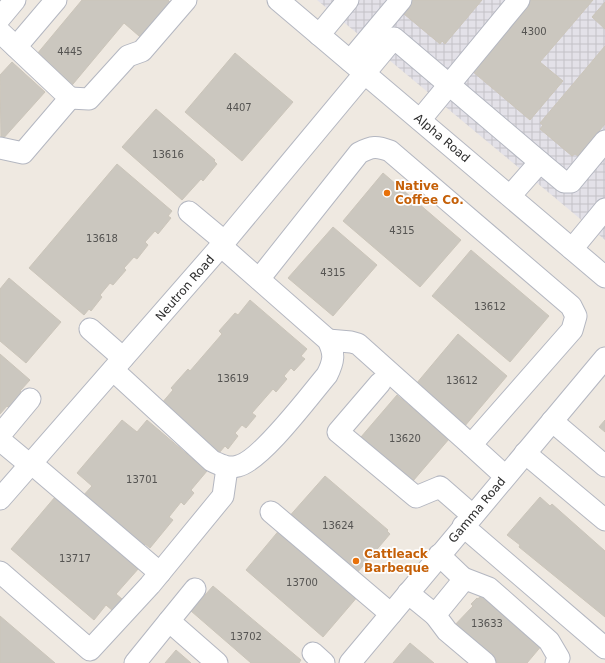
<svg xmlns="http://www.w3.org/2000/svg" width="605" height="663" font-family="'DejaVu Sans',sans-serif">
<defs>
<pattern id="industrial-grid" width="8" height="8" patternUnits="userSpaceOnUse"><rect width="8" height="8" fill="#e3e1e8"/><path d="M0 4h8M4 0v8" fill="none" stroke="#c3c1c7"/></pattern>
</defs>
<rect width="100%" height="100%" fill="#efe9e1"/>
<path fill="url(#industrial-grid)" d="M317,0H605V240L572,212Z"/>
<g fill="#cbc7bf" stroke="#cbc5ba">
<path d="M82,0H168L175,7L146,42L124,23L68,90L32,60Z"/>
<path d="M411,0H482L445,44L442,41L440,44L404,14L406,11L403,9Z"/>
<path d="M527,0H593L540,62L563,81L530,120L472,71Z"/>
<path d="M605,2V29L592,17Z"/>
<path d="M605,46V124L578,156L575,154L572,156L540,129L543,125L540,123Z"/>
<path d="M235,53L293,102L242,161L185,112Z"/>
<path d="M12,62L45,92L1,141L0,75Z"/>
<path d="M156,109L215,160L214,161L217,164L203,181L201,179L182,200L122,147Z"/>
<path d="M117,164L172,211L168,216L171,218L158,234L155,231L145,242L148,245L137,259L134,257L124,268L126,270L113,285L110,283L100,295L102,297L91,311L89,309L84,315L29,268Z"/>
<path d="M383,173L461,240L420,287L343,221Z"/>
<path d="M333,227L377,265L333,316L288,278Z"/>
<path d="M471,250L549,316L510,362L432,296Z"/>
<path d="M9,278L61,322L26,363L0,341V289Z"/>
<path d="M250,300L307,349L301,356L305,359L294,371L291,368L284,376L287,379L276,392L273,389L252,413L256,416L246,428L242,425L235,433L238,436L228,449L225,446L219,453L161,404L173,390L171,388L188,369L190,371L222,334L219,331L235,313L238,315Z"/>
<path d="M458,334L507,376L464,427L416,384Z"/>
<path d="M0,354L30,380L20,391L25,395L11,410L7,406L0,414Z"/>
<path d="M397,395L449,439L413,481L361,437Z"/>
<path d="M122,420L137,432L147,420L207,471L191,490L194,493L184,505L181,502L169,517L173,520L150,548L145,544L141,548L81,498L92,486L77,473Z"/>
<path d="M605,420V432L599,427Z"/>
<path d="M325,476L388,530L387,531L390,534L356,574L287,519Z"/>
<path d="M55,497L139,568L116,594L122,599L113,611L106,605L94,620L11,549Z"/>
<path d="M540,497L550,506L552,504L605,551V617L519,547L520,545L507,535Z"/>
<path d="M281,528L359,595L323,637L246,570Z"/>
<path d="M213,586L301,660L299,663H251L191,611Z"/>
<path d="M483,593L543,644L527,663H492L451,629L473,606L471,604L477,598L478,599Z"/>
<path d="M0,616L55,663H0Z"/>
<path d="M410,643L434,663H393Z"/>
<path d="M176,650L191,663H165Z"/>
</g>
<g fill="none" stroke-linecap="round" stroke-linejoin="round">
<defs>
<g id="minor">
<path d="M278,0L605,277"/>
<path d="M0,18L15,0"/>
<path d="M0,32L70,98L23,153L0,148"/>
<path d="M319,35L348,0"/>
<path d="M16,47L56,0"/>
<path d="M350,61L401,0"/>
<path d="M70,98L89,99L128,56L142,51L186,0"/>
<path d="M420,120L519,0"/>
<path d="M540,162L564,182H571L605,141"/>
<path d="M189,212L225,242"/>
<path d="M572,249L605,209"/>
<path d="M259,279L359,153C372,146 377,146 390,151L571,306L576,316L572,330L471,445L505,476"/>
<path d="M90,329L123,358"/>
<path d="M328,340L351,342L358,344L471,445"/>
<path d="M113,370L212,461C221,465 228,469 238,466C261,461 310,395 327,375C334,361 335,354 328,340L221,246"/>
<path d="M380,383L338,432L416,497L440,487L472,515"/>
<path d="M552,421L605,466"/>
<path d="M0,435L30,399"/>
<path d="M0,440L30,465"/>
<path d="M525,453L605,520"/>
<path d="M31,463L160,573"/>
<path d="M0,499L221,246L394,38L540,162L510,196"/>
<path d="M271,512L391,614"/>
<path d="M463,526L605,648"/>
<path d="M0,572L90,650L150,585L223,496L227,468"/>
<path d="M463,578L489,588L549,641L559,658L556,663"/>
<path d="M195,589L169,621L217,663"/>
<path d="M408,593L435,615L462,582L463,578L439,555"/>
<path d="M435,615L447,631L485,663"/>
<path d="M313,653L324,663"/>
<path d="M135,663L169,621"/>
<path d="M350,663L605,358"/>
</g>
</defs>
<use href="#minor" stroke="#b4b7c1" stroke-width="23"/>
<use href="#minor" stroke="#fff" stroke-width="21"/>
</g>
<g fill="#e8710a" stroke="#fff" stroke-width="1.5">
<circle cx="387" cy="193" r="4"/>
<circle cx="356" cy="561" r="4"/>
</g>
<g text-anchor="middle" stroke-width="3.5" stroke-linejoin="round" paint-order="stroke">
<g font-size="10" fill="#555452">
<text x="534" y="35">4300</text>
<text x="70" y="55">4445</text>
<text x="239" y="111">4407</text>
<text x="168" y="158">13616</text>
<text x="402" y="234">4315</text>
<text x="102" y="242">13618</text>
<text x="333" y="276">4315</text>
<text x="490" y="310">13612</text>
<text x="233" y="382">13619</text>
<text x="462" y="384">13612</text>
<text x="405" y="442">13620</text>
<text x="142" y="483">13701</text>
<text x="338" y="529">13624</text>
<text x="75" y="562">13717</text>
<text x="302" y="586">13700</text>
<text x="487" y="627">13633</text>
<text x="246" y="640">13702</text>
</g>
<g font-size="12" fill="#2e2e2e" stroke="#fff">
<text transform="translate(442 138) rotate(40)" y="4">Alpha Road</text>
<text transform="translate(185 288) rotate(-49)" y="4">Neutron Road</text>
<text transform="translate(477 510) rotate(-50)" y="4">Gamma Road</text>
</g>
<g font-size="12" font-weight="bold" fill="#c56008" stroke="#fff" text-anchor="start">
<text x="395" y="190">Native<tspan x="395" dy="14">Coffee Co.</tspan></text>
<text x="364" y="558">Cattleack<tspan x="364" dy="14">Barbeque</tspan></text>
</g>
</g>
</svg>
